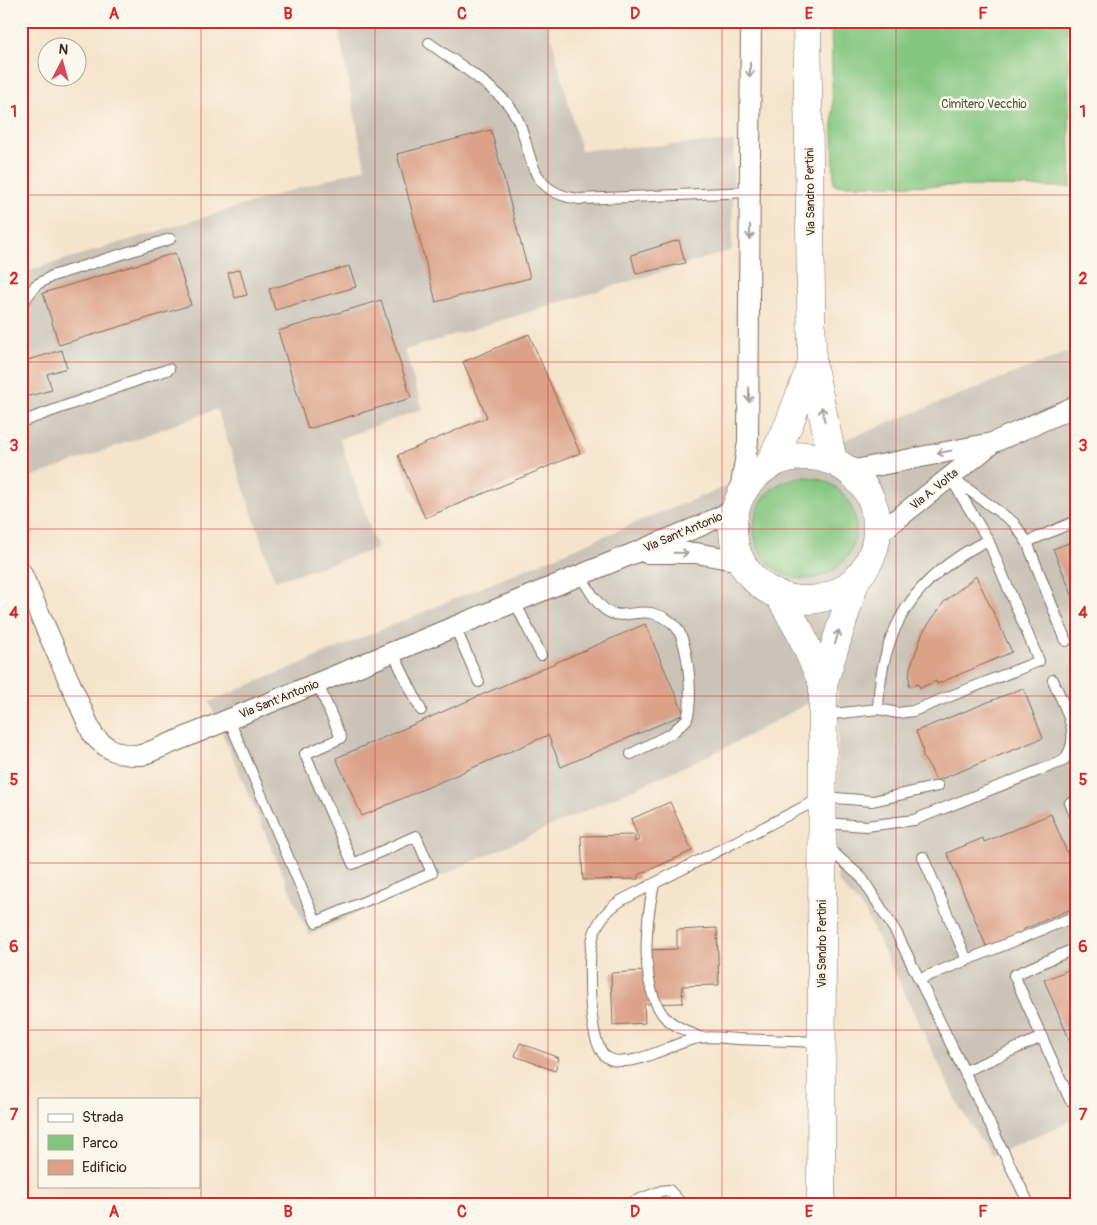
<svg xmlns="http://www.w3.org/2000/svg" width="1097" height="1225" font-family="Pangolin,sans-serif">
<rect width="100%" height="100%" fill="#fbf7ec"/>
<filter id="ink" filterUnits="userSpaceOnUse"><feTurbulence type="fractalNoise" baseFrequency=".02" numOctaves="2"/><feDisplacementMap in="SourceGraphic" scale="10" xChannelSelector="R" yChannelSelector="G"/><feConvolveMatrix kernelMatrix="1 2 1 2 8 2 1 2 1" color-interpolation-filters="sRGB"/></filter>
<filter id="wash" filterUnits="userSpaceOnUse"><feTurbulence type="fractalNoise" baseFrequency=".0096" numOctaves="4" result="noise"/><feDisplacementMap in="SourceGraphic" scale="20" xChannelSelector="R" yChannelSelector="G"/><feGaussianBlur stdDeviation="1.12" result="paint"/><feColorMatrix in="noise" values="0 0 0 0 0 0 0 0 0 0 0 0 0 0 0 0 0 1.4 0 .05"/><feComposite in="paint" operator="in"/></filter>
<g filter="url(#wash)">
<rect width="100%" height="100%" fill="#f5e4cc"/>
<g fill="#cbc3b8">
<path d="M337,21H547L581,150L734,141L732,250L405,350L422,409L340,439L377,549L275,581L217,409L21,481V273L365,168Z"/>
<path d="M1076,349V1119L991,1155L961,1110L865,912L837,880L838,687L727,747L309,935L209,702L659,513Z"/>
</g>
<g fill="#84c680" stroke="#60784f">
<path d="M831,21H1067L1071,187L834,185Z"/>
<circle cx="805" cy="528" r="51"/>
</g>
<g id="blocks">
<g fill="#dca289">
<path d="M491,130L530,278L436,302L397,154Z"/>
<path d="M679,240L685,263L636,274L631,255Z"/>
<path d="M175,253L191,305L59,345L43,293Z"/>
<path d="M349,266L356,287L275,310L269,289Z"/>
<path d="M240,269L247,295L235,298L228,273Z"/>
<path d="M381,300L411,398L308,429L278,331Z"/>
<path d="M529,334L580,453L425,518L398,455L487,417L463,362Z"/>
<path d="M62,350L67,368L47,374L52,390L21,398V362Z"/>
<path d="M1076,540V604L1053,549Z"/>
<path d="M976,576L1012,652L937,684L936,681L920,688L918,684L909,687L910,668L923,632L944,602Z"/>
<path d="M645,624L684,714L561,767L548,735L362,816L336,758Z"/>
<path d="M1023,688L1043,738L936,781L930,767L923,758L922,747L916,731Z"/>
<path d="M670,802L692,851L638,875V879L583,880L581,836L635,835V842L639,840L631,819Z"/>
<path d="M1051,814L1076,874V907L1022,930L1024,933L987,948L947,853L983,838L984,842Z"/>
<path d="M717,928L719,985L682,986L683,1003L644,1004L645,1023L613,1025L611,973L644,971L643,950L677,949V930Z"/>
<path d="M1076,967V1055L1044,980Z"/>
<path d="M520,1043L559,1058L555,1071L515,1056Z"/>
</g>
</g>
</g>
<g filter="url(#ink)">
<use href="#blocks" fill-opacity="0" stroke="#7c6b5b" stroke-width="1"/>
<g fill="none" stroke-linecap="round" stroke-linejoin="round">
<defs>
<g id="service">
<path d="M429,43C454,61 483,79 505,101C539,136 515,192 580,199L750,192"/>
<path d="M21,305L36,285L52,276L170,239"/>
<path d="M21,422L169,369"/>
<path d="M950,477L988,540L1039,661L913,711L898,713L878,709C881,627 915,576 988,540"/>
<path d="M954,479L1013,522L1027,542L1066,641"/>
<path d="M1027,542L1076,521"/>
<path d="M580,575C588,587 596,605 609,612C621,619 637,610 651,613C660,615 671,620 677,628C689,647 693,698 687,719L672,733L631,754"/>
<path d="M515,602L541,655"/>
<path d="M455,627L479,682"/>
<path d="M393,653L421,710"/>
<path d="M824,715L878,709"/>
<path d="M229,720L316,922L432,873L416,836L353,864L305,754L341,738L318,684"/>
<path d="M1070,803L1076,818"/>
<path d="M824,823L866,826L914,820L1063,761C1085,738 1063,705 1053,680"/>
<path d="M827,847L862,878L896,932L1029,1204"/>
<path d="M923,857L967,960"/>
<path d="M654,884C646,920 639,983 663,1015C671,1025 687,1031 699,1037"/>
<path d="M1076,948L1014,975L1070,1100L1076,1098"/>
<path d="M920,979L1076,916"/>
<path d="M821,1042C793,1041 765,1040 737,1039C725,1038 711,1036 699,1038C674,1041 632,1071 608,1058C591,1049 590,997 590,979C589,944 591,920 622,900L823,797L873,801L938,786"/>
<path d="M965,1071L1042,1037"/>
<path d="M633,1202L661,1191L669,1190L682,1204"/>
</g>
<g id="minor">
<path d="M850,471L992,443L1076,406"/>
<path d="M739,497L748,442L751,21"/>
<path d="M877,535L989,446"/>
<path d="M646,553H696L740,561"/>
<path d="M21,572L93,735C108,751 121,756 142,755L700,526L734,510"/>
</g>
<g id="secondary">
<path d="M807,21L812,363L833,461"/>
<circle cx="805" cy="528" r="72"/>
<path d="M769,465L789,424L812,363"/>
<path d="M779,595L800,632L823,684"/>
<path d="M821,1204L823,684L856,579"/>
</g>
</defs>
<use href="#service" stroke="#7c6b5b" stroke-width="12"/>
<use href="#minor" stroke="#7c6b5b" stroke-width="22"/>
<use href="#secondary" stroke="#7c6b5b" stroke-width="29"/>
<use href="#service" stroke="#fff" stroke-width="10"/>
<use href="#minor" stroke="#fff" stroke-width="20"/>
<use href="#secondary" stroke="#fff" stroke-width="28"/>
</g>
<defs><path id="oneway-shaft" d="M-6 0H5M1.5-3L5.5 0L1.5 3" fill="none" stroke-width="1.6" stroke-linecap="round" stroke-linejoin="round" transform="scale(1.25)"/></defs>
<g stroke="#a79f9a">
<use href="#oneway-shaft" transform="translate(750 70) rotate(90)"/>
<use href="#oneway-shaft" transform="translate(750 232) rotate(90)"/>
<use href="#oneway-shaft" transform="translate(749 395) rotate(90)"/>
<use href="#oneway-shaft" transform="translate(823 414) rotate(-102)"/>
<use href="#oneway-shaft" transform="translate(944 452) rotate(169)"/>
<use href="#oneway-shaft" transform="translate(681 553) rotate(1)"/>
<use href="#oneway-shaft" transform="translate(837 637) rotate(-74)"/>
</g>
</g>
<path fill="none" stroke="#d62828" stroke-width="1" stroke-opacity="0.55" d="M201,21V1204M375,21V1204M548,21V1204M722,21V1204M896,21V1204M21,195H1076M21,362H1076M21,529H1076M21,696H1076M21,863H1076M21,1030H1076"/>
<g text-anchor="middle" stroke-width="5" stroke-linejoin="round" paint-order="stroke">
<g font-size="12" fill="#51593b" stroke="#fbf7ec">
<text x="984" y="108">Cimitero Vecchio</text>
</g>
<g font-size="12" fill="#3b2a1e" stroke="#fbf7ec">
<text transform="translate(810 192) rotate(-91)" y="4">Via Sandro Pertini</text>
<text transform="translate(934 489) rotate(-39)" y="4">Via A. Volta</text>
<text transform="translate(683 532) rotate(-23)" y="4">Via Sant'Antonio</text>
<text transform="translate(279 699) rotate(-22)" y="4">Via Sant'Antonio</text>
<text transform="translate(822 944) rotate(-90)" y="4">Via Sandro Pertini</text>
</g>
</g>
<rect width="1097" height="1225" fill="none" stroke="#fbf7ec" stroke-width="55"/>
<rect x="38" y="1098" width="162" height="90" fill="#fbf7ec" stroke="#aea59a"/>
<rect x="48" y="1114" width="25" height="8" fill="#ffffff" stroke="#aea59a"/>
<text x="82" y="1122" font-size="15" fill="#3b2a1e">Strada</text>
<rect x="48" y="1135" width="25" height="15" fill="#84c680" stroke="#aea59a"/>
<text x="82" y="1148" font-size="15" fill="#3b2a1e">Parco</text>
<rect x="48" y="1160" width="25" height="15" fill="#dca289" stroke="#aea59a"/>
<text x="82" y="1172" font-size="15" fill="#3b2a1e">Edificio</text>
<g transform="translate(62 62) rotate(6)"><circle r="24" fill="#fbf7ec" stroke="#aea59a"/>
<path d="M0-4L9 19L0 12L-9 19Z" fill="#d1495b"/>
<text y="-8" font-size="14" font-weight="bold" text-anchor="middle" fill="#3b2a1e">N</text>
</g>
<rect x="28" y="28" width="1042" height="1170" fill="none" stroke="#d62828" stroke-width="2"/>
<g font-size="16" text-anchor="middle" font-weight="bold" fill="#d62828">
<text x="114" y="19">A</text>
<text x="288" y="19">B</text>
<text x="462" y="19">C</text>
<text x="635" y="19">D</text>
<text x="809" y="19">E</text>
<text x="983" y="19">F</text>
<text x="14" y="117">1</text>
<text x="1083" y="117">1</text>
<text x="14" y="284">2</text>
<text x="1083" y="284">2</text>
<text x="14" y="451">3</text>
<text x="1083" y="451">3</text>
<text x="14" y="618">4</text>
<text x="1083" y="618">4</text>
<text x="14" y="785">5</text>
<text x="1083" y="785">5</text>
<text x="14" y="952">6</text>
<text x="1083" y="952">6</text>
<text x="14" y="1120">7</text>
<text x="1083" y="1120">7</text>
<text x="114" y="1217">A</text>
<text x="288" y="1217">B</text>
<text x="462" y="1217">C</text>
<text x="635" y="1217">D</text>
<text x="809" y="1217">E</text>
<text x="983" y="1217">F</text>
</g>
</svg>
